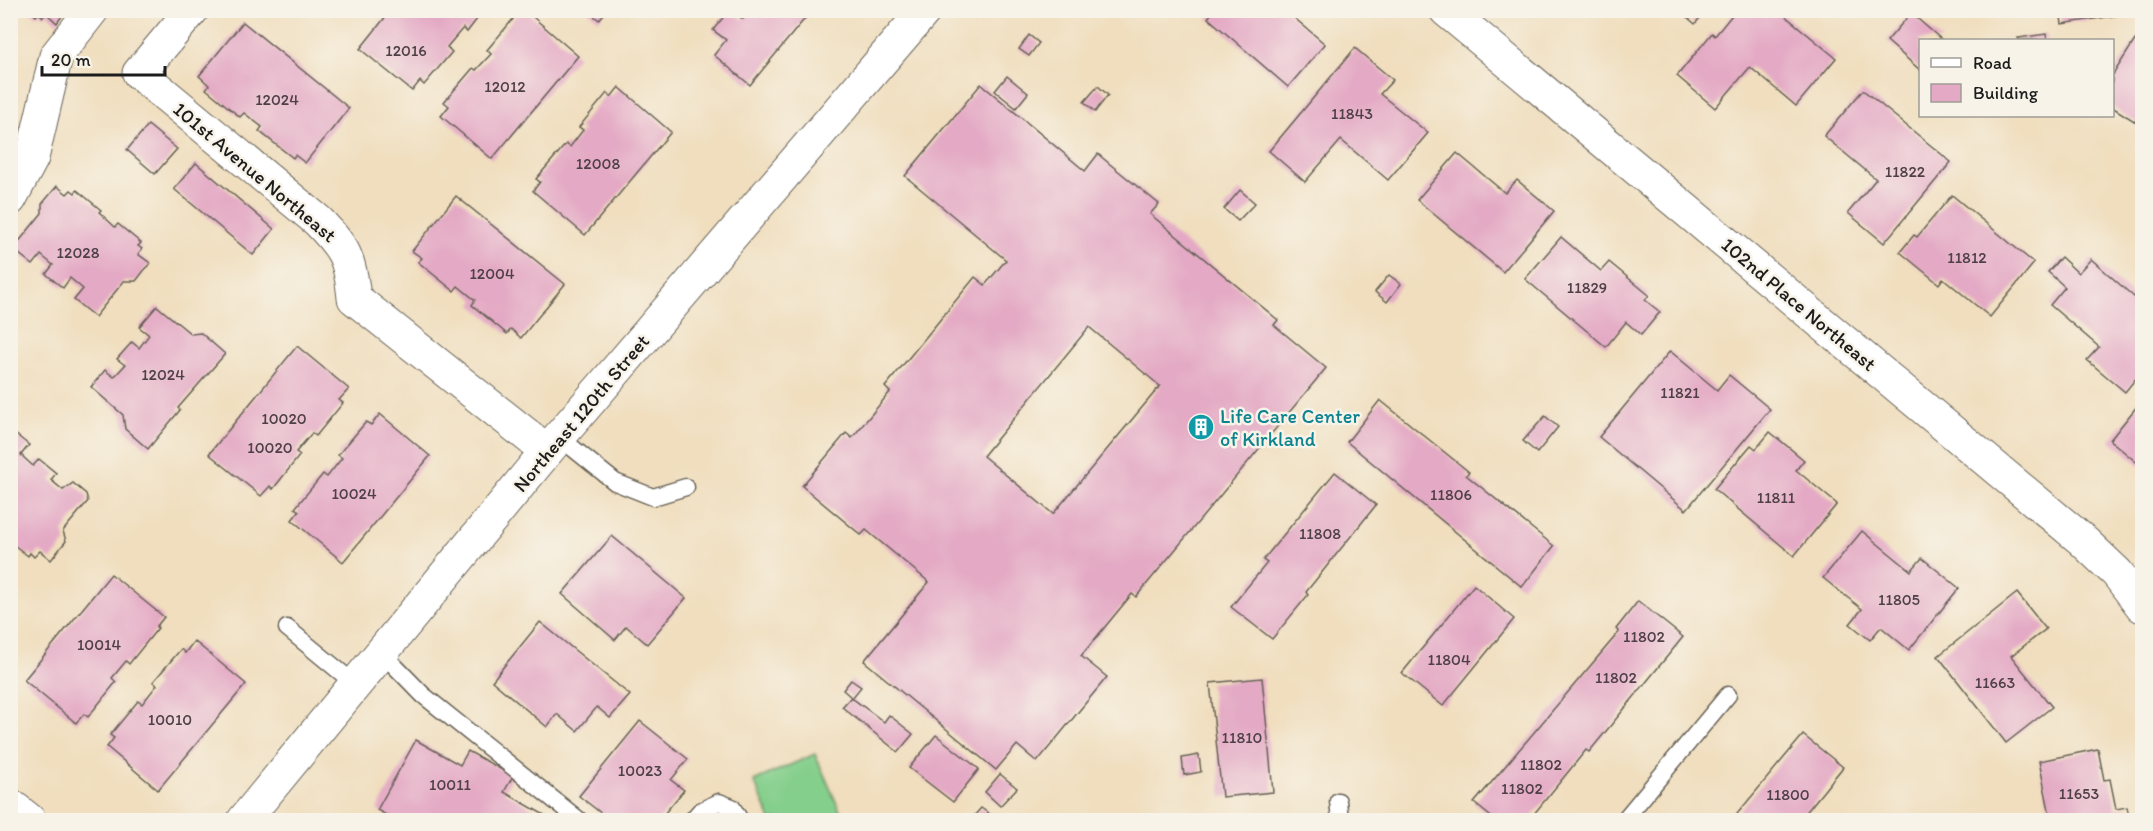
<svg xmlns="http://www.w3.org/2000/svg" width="2153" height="831" font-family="Itim,sans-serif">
<rect width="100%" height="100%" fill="#f7f3e8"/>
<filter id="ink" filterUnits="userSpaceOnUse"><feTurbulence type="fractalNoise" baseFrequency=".0167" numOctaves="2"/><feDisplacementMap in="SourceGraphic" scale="12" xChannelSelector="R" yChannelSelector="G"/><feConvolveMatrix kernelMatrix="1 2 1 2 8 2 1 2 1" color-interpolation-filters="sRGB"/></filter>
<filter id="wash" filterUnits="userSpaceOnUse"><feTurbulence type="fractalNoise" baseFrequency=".008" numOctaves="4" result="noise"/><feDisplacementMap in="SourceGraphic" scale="24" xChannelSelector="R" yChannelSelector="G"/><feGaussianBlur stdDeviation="1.35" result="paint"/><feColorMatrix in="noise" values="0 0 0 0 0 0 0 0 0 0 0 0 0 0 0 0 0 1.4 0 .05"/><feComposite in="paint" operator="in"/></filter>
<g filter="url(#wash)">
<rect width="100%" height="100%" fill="#f0debe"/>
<path fill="#85cf8c" stroke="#507654" stroke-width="1.5" d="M815,754L844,820H771L754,781Z"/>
<g id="blocks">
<g fill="#e4aac5" fill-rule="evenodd">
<path d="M29,10H66L57,23L46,13L43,17L39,13L36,16Z"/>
<path d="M391,10H484L467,32L463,28L447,47L452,52L424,85L420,81L412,91L360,49Z"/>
<path d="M587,10H607L599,20Z"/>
<path d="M729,10L743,19L750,10H801L807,16L750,85L714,55L726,40L713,30Z"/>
<path d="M1214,10H1285L1325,44L1288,87L1208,18Z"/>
<path d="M1679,10H1706L1695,24Z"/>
<path d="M1736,10H1778L1836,58L1796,106L1750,67L1715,108L1677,76L1712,33L1715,36Z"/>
<path d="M2060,10H2132V13L2062,24Z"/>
<path d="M526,11L578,56L492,159L441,116L449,106L444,102L473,68L476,70L491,54L487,50L519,12L523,15Z"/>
<path d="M1911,13L1942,40H1920V70L1887,41Z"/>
<path d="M243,22L349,108L305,163L295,155L293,158L259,131L262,127L244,113L240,117L206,89L209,85L199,76Z"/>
<path d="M2046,34L2047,40H2019L2018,38Z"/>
<path d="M1029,35L1039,43L1029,56L1019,49Z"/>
<path d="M2135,40L2142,45V126L2112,107V76Z"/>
<path d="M1355,48L1393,80L1380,94L1428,133L1388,180L1341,140L1305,182L1269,151Z"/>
<path d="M1007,76L1028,93L1016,108L995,91Z"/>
<path d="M981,84L1085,171L1098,154L1111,165L1159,204L1150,214L1278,320L1274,325L1326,368L1136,597L1132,594L1081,656L1107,677L1037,762L1017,745L996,770L864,661L929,582L866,530L861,535L802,486L846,433L852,438L890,392L885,387L975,277L985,285L1006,260L905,176ZM1089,327L1160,386L1053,514L983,456Z"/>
<path d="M1098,86L1108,95L1095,112L1084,102Z"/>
<path d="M619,87L671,132L585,235L533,191L540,182L536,179L566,144L570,147L583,130L579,127L607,93L611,97Z"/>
<path d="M1863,90L1951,162L1884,243L1848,213L1876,179L1824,136Z"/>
<path d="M148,125L177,149L155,174L127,150Z"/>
<path d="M1457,153L1505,193L1517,180L1554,211L1503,272L1417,200Z"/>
<path d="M196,163L274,229L253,255L174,189Z"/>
<path d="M57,186L67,194L71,190L75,193L77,190L101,210L99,212L115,227L118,224L141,243L138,246L142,249L138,254L150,263L136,281H124L95,317L74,300L83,289L70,278L63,288L46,274L53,265L41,255L33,265L13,249L42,213V204Z"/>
<path d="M1240,190L1255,203L1238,221L1224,209Z"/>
<path d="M1952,195L2034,263L1990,317L1943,278L1939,284L1900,252L1914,235L1917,237Z"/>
<path d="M456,196L565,284L521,338L511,329L507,334L472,305L475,300L458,286L454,291L418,262L422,258L412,251Z"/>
<path d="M1561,237L1601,271L1609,262L1649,295L1645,300L1660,312L1641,335L1626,322L1606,347L1525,279Z"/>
<path d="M2061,257L2078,273L2091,259L2142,304V371L2125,392L2087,360L2099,347L2050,305L2065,287L2048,272Z"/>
<path d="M1389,275L1401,284L1387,302L1375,292Z"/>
<path d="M157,306L191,334L201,333L225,354L178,408L180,410L148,449L125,429L123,415L91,387L105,370L114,377L125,365L117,359L132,342L139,348L149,335L139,327Z"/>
<path d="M297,346L349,389L339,400L343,403L316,436L312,433L296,452L300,455L273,489L270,486L261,496L209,454Z"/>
<path d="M1670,351L1717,390L1729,375L1770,409L1686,510L1599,437Z"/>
<path d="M1380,400L1469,472L1466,475L1554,546L1522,587L1347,442Z"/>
<path d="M2142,400V467L2110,440Z"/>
<path d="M380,414L430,456L343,562L292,520L299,511L295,508L323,474L327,477L342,458L338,455L366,422L371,425Z"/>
<path d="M1545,416L1558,427L1537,453L1523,441Z"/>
<path d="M10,430L29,445L21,455L33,466L39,459L56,473L51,480L63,490L73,483L86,494L88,501L63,531L66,541L51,560L40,551L34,557L30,553L28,556L10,542Z"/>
<path d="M1770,432L1804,460L1796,470L1837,504L1794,556L1714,489L1751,445L1756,449Z"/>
<path d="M1335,472L1376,505L1306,592L1308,595L1272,639L1231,607L1267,563L1263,560Z"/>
<path d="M1862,531L1911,571L1922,558L1959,588L1909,650L1881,627L1870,640L1850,624L1862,609L1823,578Z"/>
<path d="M612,536L686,598L647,644L626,626L615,640L562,594Z"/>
<path d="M111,574L164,617L156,627L158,628L129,664L126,661L112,678L116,682L88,717L84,714L76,723L24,680Z"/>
<path d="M1474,585L1514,619L1443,706L1402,673Z"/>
<path d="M2017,593L2046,629L2011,656L2052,707L2006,743L1938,656Z"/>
<path d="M1638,601L1683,637L1589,752L1586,750L1529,820H1495L1474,803L1619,632L1616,629Z"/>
<path d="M540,622L630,695L610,718L597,707L577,731L557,714L547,727L492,681Z"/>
<path d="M194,641L246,684L158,790L107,747L114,738L110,735L138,701L142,704L157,685L153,682L181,649L185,653Z"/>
<path d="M1262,678L1273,792L1222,797L1210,683Z"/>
<path d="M851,680L861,687L852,698L884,722L889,715L913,734L898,752L842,707L851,697L843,690Z"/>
<path d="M640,721L688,759L671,780L684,790L659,820H610L579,796Z"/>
<path d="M936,735L979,769L953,802L909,768Z"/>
<path d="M1803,735L1843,767L1800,820H1732Z"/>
<path d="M416,740L460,765L468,751L513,776L504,792L548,817L546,820H395L377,810Z"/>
<path d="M2098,749L2104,780L2110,779L2116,809L2127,807L2130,820H2051L2039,761Z"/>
<path d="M1199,755L1201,772L1184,775L1182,758Z"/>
<path d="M1000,774L1017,788L1000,806L985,792Z"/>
<path d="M981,808L991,815L987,820H975L972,818Z"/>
</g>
</g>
</g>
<g filter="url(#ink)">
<use href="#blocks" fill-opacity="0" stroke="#666055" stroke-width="1.5"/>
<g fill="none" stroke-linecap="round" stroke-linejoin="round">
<defs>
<g id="service">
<path d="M559,437L615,482L653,497L686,487"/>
<path d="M287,628L355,684"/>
<path d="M382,653L423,695L579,820"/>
<path d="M1338,801L1340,820"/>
<path d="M692,820L700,811L719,802L732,807L740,820"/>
<path d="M1624,820L1728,695"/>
</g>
<g id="minor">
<path d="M192,10L139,73L318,221C345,249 350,258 354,298L547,451"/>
<path d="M1446,10L2081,539L2117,573L2142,606"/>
<path d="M10,199L32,158L56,56L92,10"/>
<path d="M244,820L547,451L925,10"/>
</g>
<path id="tertiary" d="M10,805L29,820"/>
</defs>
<use href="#service" stroke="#666055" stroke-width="19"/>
<use href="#minor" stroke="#666055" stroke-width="35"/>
<use href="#tertiary" stroke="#666055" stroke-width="35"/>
<use href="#service" stroke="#fff" stroke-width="16"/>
<use href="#minor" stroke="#fff" stroke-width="33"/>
<use href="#tertiary" stroke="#fff" stroke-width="33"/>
</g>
</g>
<defs>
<symbol id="building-disc" viewBox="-11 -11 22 22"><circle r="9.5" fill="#0f9aa8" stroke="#f7f3e8"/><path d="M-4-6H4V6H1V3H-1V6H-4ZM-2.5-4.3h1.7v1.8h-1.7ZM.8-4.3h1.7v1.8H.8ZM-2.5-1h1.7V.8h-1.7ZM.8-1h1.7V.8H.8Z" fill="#fff"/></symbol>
</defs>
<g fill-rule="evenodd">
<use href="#building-disc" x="1186" y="412" width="30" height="30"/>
</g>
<g text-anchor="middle" stroke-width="5" stroke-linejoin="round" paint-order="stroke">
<g font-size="16" fill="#4e4046">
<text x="406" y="56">12016</text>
<text x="505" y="92">12012</text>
<text x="277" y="105">12024</text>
<text x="1352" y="119">11843</text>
<text x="598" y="169">12008</text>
<text x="1905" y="177">11822</text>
<text x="78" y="258">12028</text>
<text x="1967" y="263">11812</text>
<text x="492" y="279">12004</text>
<text x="1587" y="293">11829</text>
<text x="163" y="380">12024</text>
<text x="1680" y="398">11821</text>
<text x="284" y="424">10020</text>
<text x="270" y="453">10020</text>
<text x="354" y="499">10024</text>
<text x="1451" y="500">11806</text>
<text x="1776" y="503">11811</text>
<text x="1320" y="539">11808</text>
<text x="1899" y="605">11805</text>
<text x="1644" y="642">11802</text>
<text x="99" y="650">10014</text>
<text x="1449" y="665">11804</text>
<text x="1616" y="683">11802</text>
<text x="1995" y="688">11663</text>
<text x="170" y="725">10010</text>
<text x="1242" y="743">11810</text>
<text x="1541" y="770">11802</text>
<text x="640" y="776">10023</text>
<text x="450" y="790">10011</text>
<text x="1522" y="794">11802</text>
<text x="2079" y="799">11653</text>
<text x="1788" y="800">11800</text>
</g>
<g font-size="20" fill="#1c1c1c" stroke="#f7f3e8">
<text transform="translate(255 172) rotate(40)" y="7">101st Avenue Northeast</text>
<text transform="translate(1799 304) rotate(40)" y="7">102nd Place Northeast</text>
<text transform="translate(581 413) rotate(-50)" y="7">Northeast 120th Street</text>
</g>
<g font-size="20" fill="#0d838f" stroke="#f7f3e8" text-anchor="start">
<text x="1220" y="423">Life Care Center<tspan x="1220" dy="23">of Kirkland</tspan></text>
</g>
</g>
<rect width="2153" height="831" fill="none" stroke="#f7f3e8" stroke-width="36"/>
<rect x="1919" y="39" width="195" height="78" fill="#f7f3e8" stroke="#9f9d96" stroke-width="1.5"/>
<rect x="1931" y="58" width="30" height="9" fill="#ffffff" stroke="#9f9d96" stroke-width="1.5"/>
<text x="1973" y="69" font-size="18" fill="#1c1c1c">Road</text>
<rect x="1931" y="84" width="30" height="18" fill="#e4aac5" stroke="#9f9d96" stroke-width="1.5"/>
<text x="1973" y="99" font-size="18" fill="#1c1c1c">Building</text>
<path d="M42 66v9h123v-9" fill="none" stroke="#1c1c1c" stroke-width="3"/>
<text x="51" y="66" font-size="18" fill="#1c1c1c" stroke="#f7f3e8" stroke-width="4.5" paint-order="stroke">20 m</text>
</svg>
